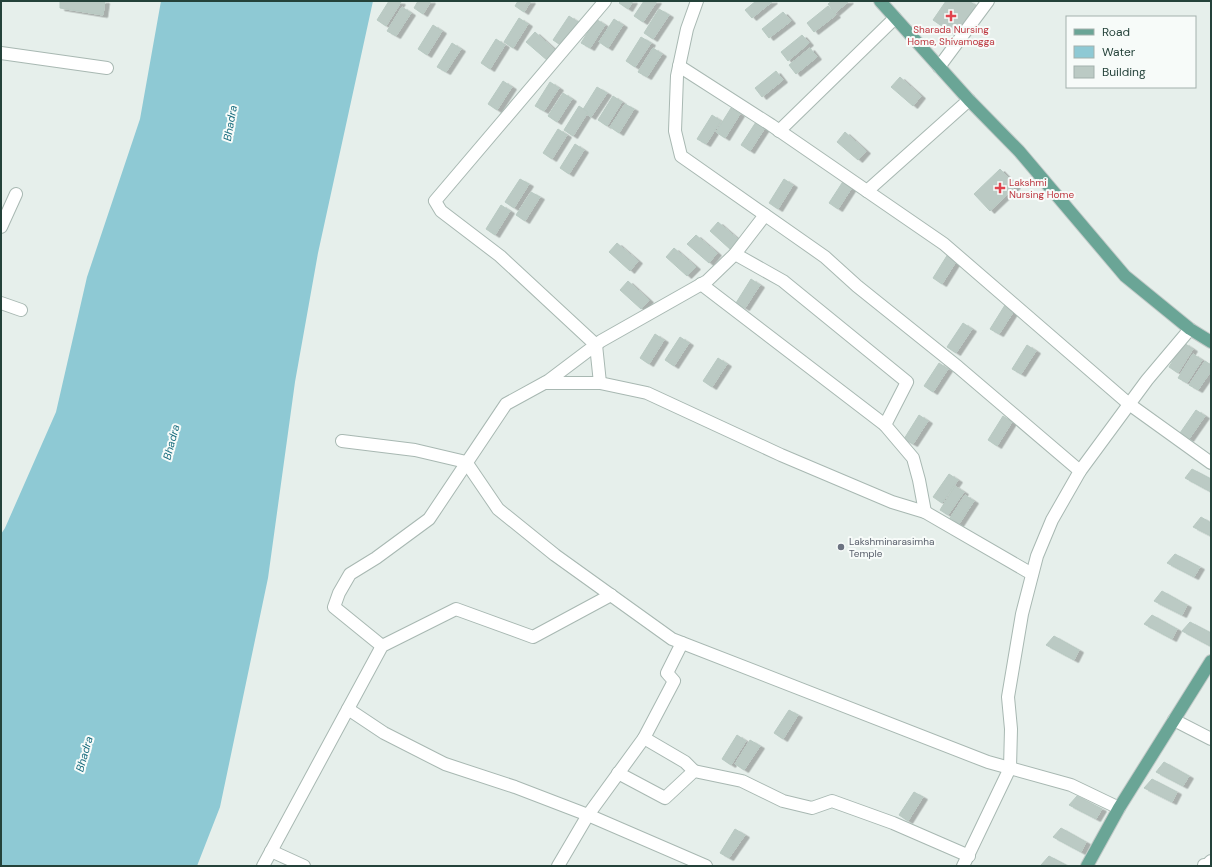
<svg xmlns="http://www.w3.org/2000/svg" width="1212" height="867" font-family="'DM Sans',sans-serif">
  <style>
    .water { fill: #8ec9d4 }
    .building { fill: #bbcac4; stroke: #b8c9c2; filter: url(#shadow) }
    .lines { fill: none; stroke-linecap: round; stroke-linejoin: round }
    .minor-casing { stroke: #a8b8b2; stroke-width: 14 }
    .major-casing { stroke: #c2cac8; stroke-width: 14 }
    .minor { stroke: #fff; stroke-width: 12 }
    .major { stroke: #6aa596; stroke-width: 12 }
    .health-dot { fill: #e0444e; stroke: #f7fbf9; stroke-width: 1.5 }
    .worship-dot { fill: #6b7280; stroke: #f7fbf9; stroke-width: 1.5 }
    .labels { text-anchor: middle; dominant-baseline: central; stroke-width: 4; stroke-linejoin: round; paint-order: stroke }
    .health-label { font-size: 10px; fill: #be3a42; stroke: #f7fbf9 }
    .worship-label { font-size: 10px; fill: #5b616d; stroke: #f7fbf9; text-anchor: start }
    .water-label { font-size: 11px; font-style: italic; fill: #1c6f80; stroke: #f7fbf9 }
  </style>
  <defs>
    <filter id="shadow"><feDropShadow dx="4.5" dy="2.5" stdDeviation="0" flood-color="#0004"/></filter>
  </defs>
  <rect width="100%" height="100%" fill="#e6efeb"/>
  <polygon class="water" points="161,1 373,1 318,253 295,382 268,578 220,807 197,866 1,866 1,534 5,528 56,412 87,277 140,119"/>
  <g class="building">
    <polygon points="60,1 105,1 103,15 60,8"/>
    <polygon points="389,1 401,2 386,26 377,20"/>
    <polygon points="418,1 431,1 423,14 414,8"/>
    <polygon points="518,1 531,1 524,12 515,6"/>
    <polygon points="621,1 633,1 628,9 619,3"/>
    <polygon points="644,1 657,1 643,22 634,16"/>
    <polygon points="756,1 773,1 752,18 745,10"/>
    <polygon points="832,1 849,1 835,13 828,4"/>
    <polygon points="946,1 969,1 976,6 955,35 933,20"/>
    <polygon points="828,6 836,15 814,32 807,23"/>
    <polygon points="402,7 411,13 396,36 387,31"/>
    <polygon points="659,9 669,15 653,39 644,33"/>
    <polygon points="783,12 791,21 769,38 762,29"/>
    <polygon points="569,16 578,22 562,46 553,40"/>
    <polygon points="519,18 528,24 513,48 504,42"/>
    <polygon points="596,19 605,25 590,48 581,43"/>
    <polygon points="614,19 623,25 608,48 599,42"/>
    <polygon points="433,25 442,31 427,55 418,49"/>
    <polygon points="535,32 556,51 548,61 526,42"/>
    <polygon points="802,35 809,43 788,61 781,52"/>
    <polygon points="641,37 651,43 635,67 626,61"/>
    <polygon points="496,39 505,45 490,69 481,63"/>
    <polygon points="452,43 461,49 446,72 437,67"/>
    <polygon points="653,48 662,54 647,77 638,72"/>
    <polygon points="810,48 817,57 796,74 789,65"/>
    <polygon points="776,71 783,80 762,97 755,88"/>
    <polygon points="900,77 921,96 913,106 891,87"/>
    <polygon points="503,81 512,87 497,110 488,104"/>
    <polygon points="550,82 559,88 544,111 535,106"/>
    <polygon points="597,87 607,93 591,117 582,111"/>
    <polygon points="563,93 572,99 557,122 548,116"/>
    <polygon points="613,96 622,102 607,126 598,120"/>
    <polygon points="625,104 634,109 619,133 610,127"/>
    <polygon points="579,106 588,112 573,136 564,130"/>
    <polygon points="731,108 740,114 725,138 716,132"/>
    <polygon points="712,115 721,121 706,144 697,139"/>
    <polygon points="756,122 765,128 750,151 741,145"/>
    <polygon points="558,129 567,135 552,159 543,153"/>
    <polygon points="845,132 866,151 858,160 837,142"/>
    <polygon points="575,144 584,150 569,174 560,168"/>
    <polygon points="1000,169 1016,186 990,211 974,194"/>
    <polygon points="520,179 529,184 514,208 505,202"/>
    <polygon points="784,179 793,185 778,209 769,203"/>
    <polygon points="844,180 853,186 838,209 829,203"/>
    <polygon points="531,192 540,197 525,221 516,215"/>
    <polygon points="501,205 510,211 495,235 486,229"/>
    <polygon points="718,222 740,241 731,250 710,231"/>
    <polygon points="696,235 717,253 709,263 687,244"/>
    <polygon points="617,243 638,261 630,271 609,252"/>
    <polygon points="674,248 696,267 687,276 666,257"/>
    <polygon points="948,254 957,260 942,284 933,278"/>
    <polygon points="751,279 760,285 745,308 736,303"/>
    <polygon points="628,281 649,300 641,309 620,290"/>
    <polygon points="1005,305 1014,311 999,334 990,329"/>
    <polygon points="963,323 972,329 956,353 947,347"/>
    <polygon points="655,334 664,340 649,364 640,358"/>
    <polygon points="680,337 689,343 674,366 665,360"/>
    <polygon points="1184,343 1193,349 1178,373 1169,367"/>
    <polygon points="1027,345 1036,351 1021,374 1012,369"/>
    <polygon points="1193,354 1202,360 1187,383 1178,378"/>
    <polygon points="718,358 727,364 712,387 703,381"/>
    <polygon points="1205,361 1211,365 1211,371 1198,390 1189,385"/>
    <polygon points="939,363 948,369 933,392 924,386"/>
    <polygon points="1196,410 1205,416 1189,439 1180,433"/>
    <polygon points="919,415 928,421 913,444 904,439"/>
    <polygon points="1003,416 1012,422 997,446 988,440"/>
    <polygon points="1192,469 1211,479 1211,492 1185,478"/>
    <polygon points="949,474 958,480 942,503 933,497"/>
    <polygon points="955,486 964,492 948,515 940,510"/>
    <polygon points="965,495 974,501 959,524 950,518"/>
    <polygon points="1201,517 1211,523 1211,536 1193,527"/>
    <polygon points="1175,554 1200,567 1194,577 1167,563"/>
    <polygon points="1162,591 1187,605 1182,615 1154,601"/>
    <polygon points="1152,615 1177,629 1172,639 1144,624"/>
    <polygon points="1190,622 1211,633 1210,646 1182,631"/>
    <polygon points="1054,636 1079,650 1074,660 1046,645"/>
    <polygon points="789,710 798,715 783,739 774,733"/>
    <polygon points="737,735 746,741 731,765 722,759"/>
    <polygon points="750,740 760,746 744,770 735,764"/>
    <polygon points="1164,762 1189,776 1183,786 1156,772"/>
    <polygon points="1152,779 1177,792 1172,802 1144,788"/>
    <polygon points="914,792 923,797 908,821 899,815"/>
    <polygon points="1077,796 1102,809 1096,819 1069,805"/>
    <polygon points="1061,828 1086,842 1081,852 1053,837"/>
    <polygon points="735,829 745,835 729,858 720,853"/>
    <polygon points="1049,856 1068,866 1041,865"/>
  </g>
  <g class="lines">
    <defs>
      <g id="minor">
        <polyline points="697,1 687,29 677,76 675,131 681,156 825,257 857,286 958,367 1080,471"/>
        <polyline points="1,53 107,68"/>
        <polyline points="679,66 771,125 944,244 1129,404 1211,463"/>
        <polyline points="939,67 988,1"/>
        <polyline points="779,131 895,18"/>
        <polyline points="867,191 969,100"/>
        <polyline points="1,227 16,194"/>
        <polyline points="735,254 783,281 907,382 885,425 913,458 919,480 925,512"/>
        <polyline points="701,284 885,425"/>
        <polyline points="1,303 21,310"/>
        <polyline points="545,383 600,383 647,393 781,455 892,502 925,512 1032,574"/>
        <polyline points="600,383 596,345 500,256 441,211 435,201 605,1"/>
        <polyline points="342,441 415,450 466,462 498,509 555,555 672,639 988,762 1071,785 1119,808"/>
        <polyline points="382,646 334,607 339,593 350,574 376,558 429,519 506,404 548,381 601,341 707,281 735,254 765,215"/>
        <polyline points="348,709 384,733 445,764 515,787 588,815 706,866"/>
        <polyline points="1174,720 1211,739"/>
        <polyline points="644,738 685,762 694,771"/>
        <polyline points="618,773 665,798 694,771 742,781 783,801 812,808 832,801 893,823 969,856"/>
        <polyline points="271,851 304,866"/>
        <polyline points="1204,865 1207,865 1211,861"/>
        <polyline points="263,866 382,646 456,609 533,637 611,595"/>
        <polyline points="558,866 588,815 644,738 674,681 667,673 682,643"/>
        <polyline points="963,866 1010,768 1011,729 1008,697 1022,614 1037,556 1052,520 1080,471 1147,380 1190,329"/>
      </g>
      <g id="major">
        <polyline points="880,1 969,100 1019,151 1125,276 1190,329 1211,342"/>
        <polyline points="1087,866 1119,808 1211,661"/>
      </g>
    </defs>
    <use href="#minor" class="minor-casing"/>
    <use href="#major" class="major-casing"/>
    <use href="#minor" class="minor"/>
    <use href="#major" class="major"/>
  </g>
  <g class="health-dot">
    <path d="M949 10h4v4h4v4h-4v4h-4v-4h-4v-4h4z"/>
    <path d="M998 182h4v4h4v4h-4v4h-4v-4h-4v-4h4z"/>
  </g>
  <circle class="worship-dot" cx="841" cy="547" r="4"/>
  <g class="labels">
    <g class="health-label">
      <text x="951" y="29">Sharada Nursing<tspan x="951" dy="12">Home, Shivamogga</tspan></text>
      <text x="1009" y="182" text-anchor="start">Lakshmi<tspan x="1009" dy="12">Nursing Home</tspan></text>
    </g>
    <g class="worship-label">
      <text x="849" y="541">Lakshminarasimha<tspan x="849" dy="12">Temple</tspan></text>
    </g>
    <g class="water-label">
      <text transform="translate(230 123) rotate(-80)">Bhadra</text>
      <text transform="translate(171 442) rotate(-75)">Bhadra</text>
      <text transform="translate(84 754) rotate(-74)">Bhadra</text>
    </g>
  </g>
  <rect width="1212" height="867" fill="none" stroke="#24423a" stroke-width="4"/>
  <rect x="1066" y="16" width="130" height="72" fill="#f7fbf9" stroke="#a3b1ad"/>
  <rect x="1074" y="29" width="20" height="6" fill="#6aa596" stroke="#a3b1ad"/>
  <text x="1102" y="36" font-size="12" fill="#24423a">Road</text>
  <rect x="1074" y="46" width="20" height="12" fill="#8ec9d4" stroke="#a3b1ad"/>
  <text x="1102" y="56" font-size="12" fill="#24423a">Water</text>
  <rect x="1074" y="66" width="20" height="12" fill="#bbcac4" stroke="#a3b1ad"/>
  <text x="1102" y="76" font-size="12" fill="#24423a">Building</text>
</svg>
